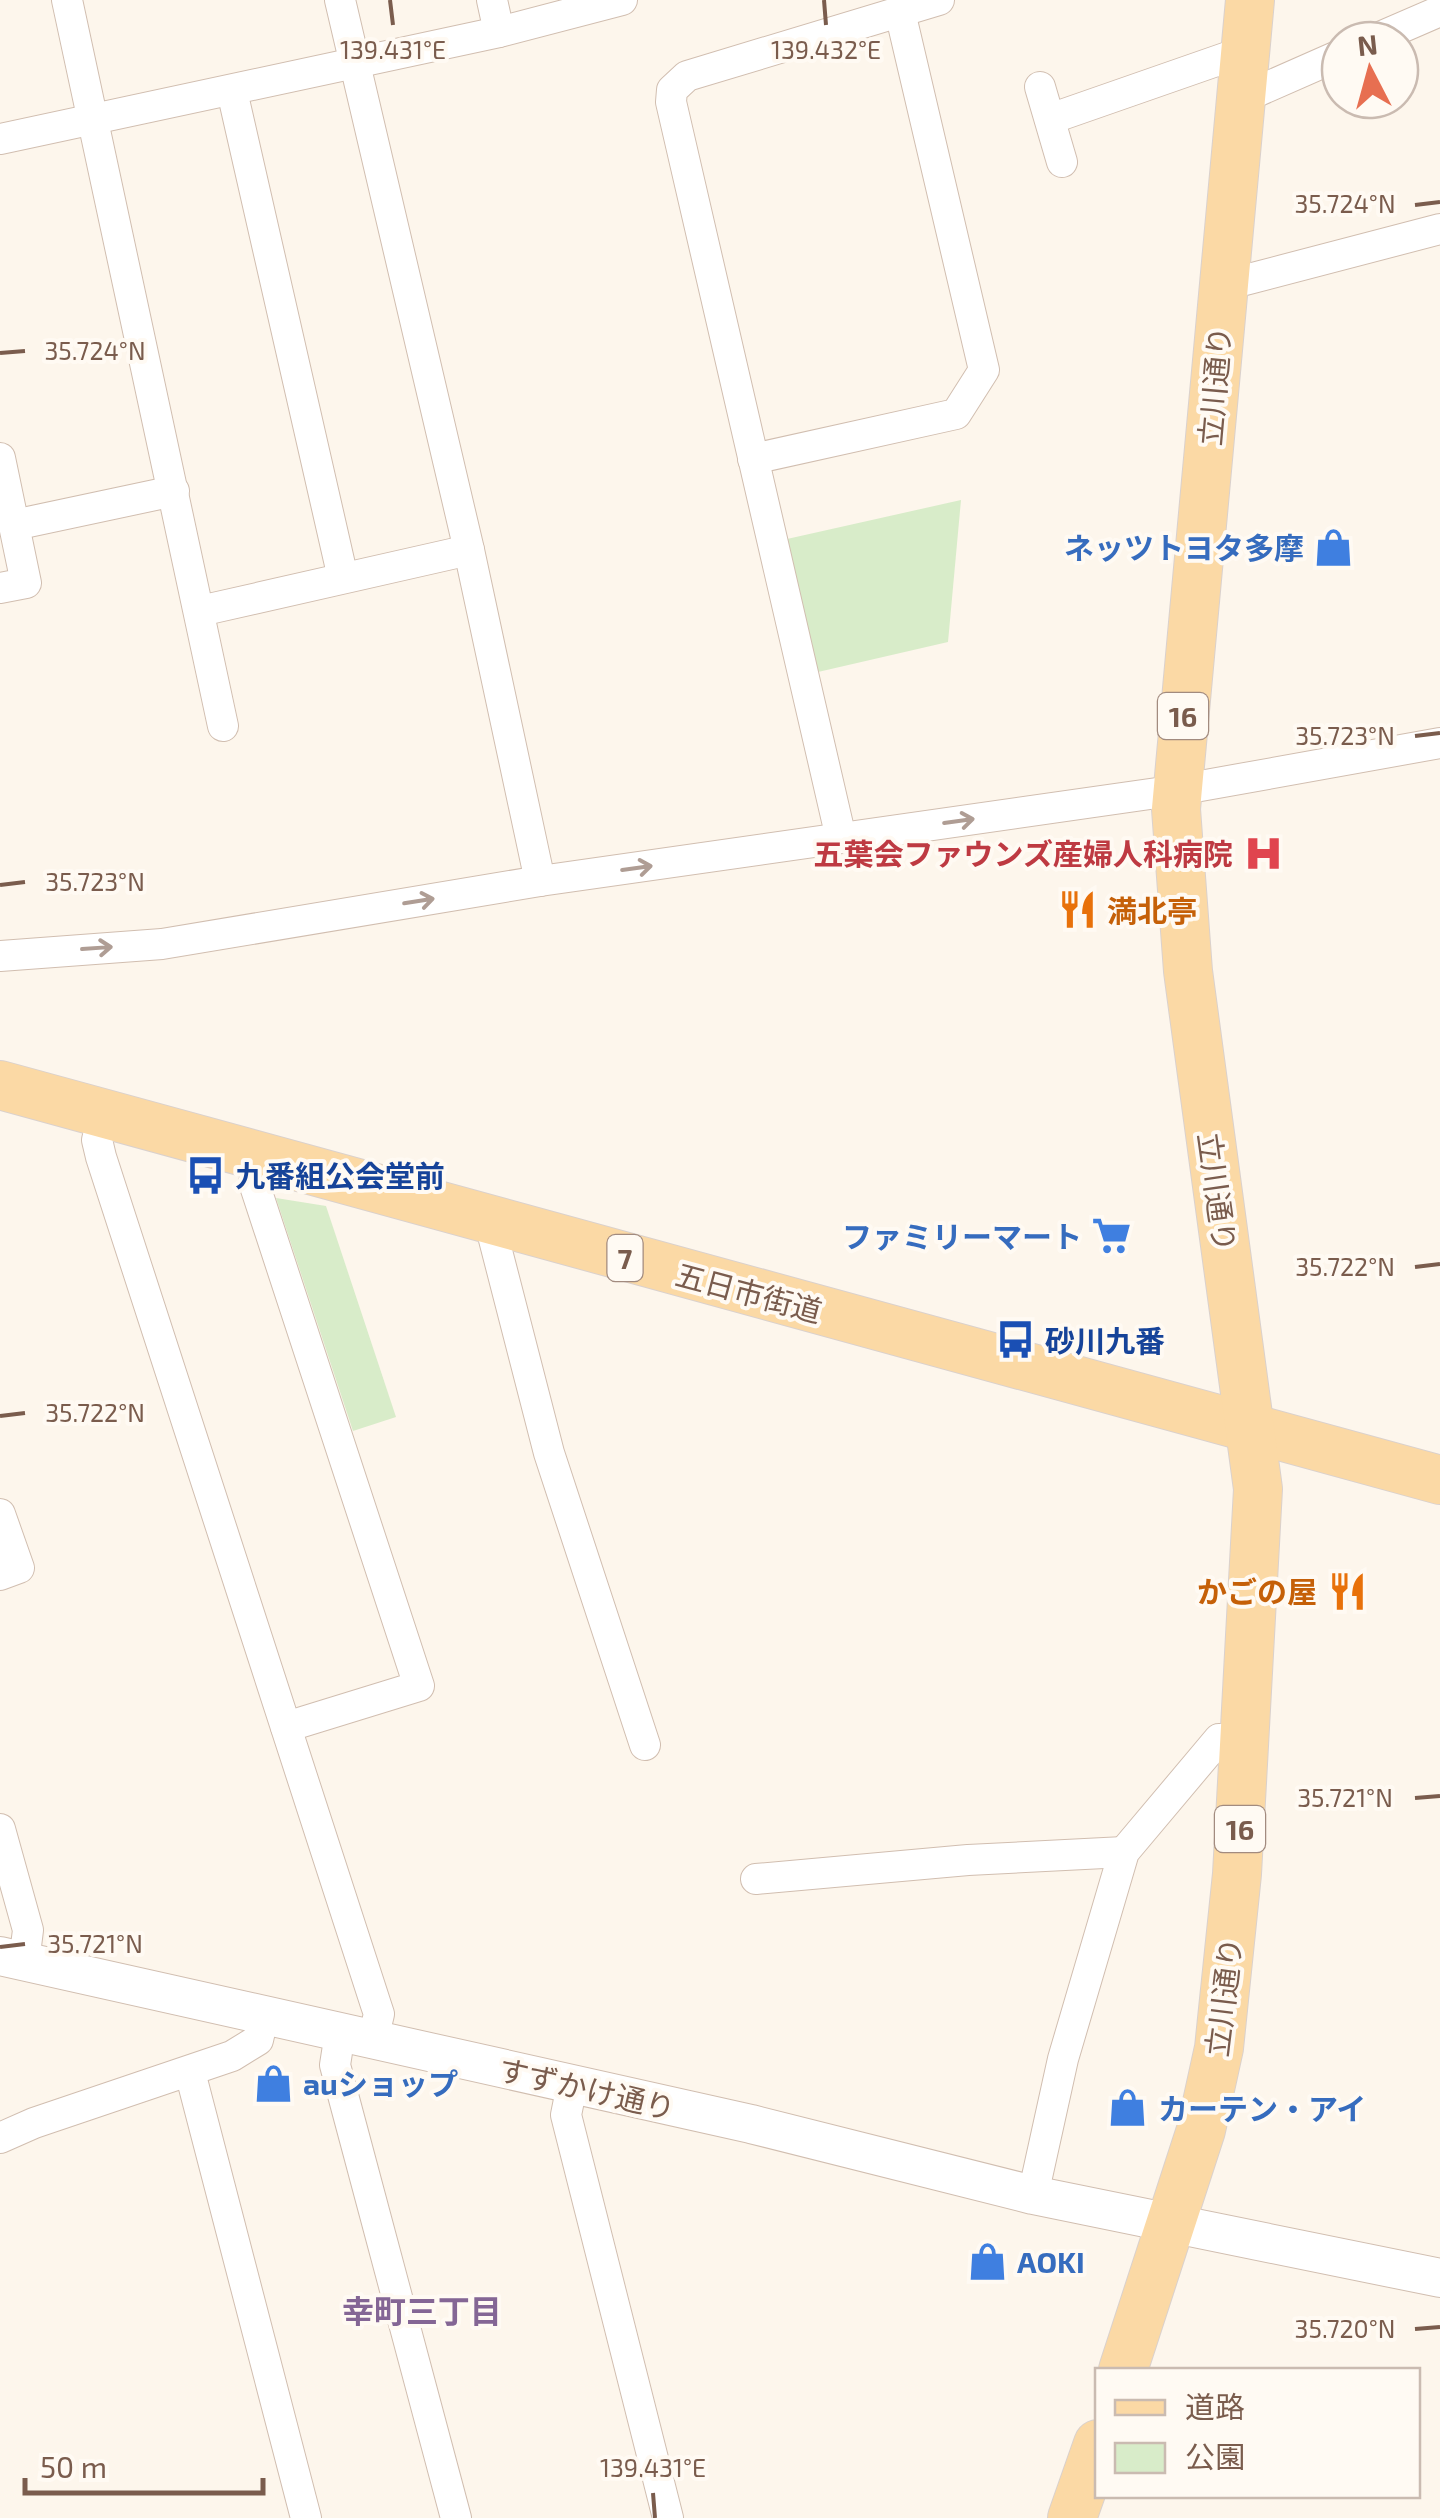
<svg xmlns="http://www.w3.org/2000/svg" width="1440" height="2518" font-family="'Exo 2','Noto Sans JP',sans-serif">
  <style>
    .green { fill: #d8ecc9 }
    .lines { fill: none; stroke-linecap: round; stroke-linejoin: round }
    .minor-casing { stroke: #d1beb0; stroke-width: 32 }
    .tertiary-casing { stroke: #d1beb0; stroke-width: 40 }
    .primary-casing { stroke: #dad1cd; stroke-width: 50 }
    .minor { stroke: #fff; stroke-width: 30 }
    .tertiary { stroke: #fff; stroke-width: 38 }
    .primary { stroke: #fbd9a5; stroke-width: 48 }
    .oneway { stroke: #af9d94 }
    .ticks { fill: none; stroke: #7a5c4d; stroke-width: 4 }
    .labels { text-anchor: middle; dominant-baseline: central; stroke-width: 8; stroke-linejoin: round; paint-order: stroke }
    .shield { fill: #fffaf3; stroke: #a28b7f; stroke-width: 2.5 }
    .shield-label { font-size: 28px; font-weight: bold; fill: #7a5c4d }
    .street-label { font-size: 30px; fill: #7a5c4d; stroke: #fffaf3 }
    .shop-label { font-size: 30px; font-weight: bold; fill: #366cbe; stroke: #fffaf3; text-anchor: start }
    .health-label { font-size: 30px; font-weight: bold; fill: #be3a42; stroke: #fffaf3; text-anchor: end }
    .food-label { font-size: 30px; font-weight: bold; fill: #c56008; stroke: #fffaf3; text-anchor: start }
    .transit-label { font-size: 30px; font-weight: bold; fill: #164399; stroke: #fffaf3; text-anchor: start }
    .neighbourhood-label { font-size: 32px; font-weight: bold; fill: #846695; stroke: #fffaf3 }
    .ticks-label { font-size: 25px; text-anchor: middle; fill: #7a5c4d; stroke: #fffaf3; stroke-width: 8; stroke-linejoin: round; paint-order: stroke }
  </style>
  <rect width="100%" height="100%" fill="#fdf6ec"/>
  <g class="green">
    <polygon points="961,500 948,642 818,672 787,539"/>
    <polygon points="276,1198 326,1206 396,1417 353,1431"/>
  </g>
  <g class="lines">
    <defs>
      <g id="minor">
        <polyline points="67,0 223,726"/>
        <polyline points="340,0 469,550 540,881"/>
        <polyline points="492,0 499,32"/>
        <polyline points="1373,40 1440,11"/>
        <polyline points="1040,87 1062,162"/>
        <polyline points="232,91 343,578"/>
        <polyline points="1240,99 1340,55"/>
        <polyline points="1050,119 1245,51"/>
        <polyline points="0,139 499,32 622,0"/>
        <polyline points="1225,279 1245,280 1440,229"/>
        <polyline points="0,458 26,583 0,588"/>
        <polyline points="753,459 956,414 984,370 900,12"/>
        <polyline points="14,525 174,491"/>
        <polyline points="200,611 469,550"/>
        <polyline points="841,838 671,102 672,90 687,76 939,0"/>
        <polyline points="0,956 162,944 540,881 1178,790 1440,743"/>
        <polyline points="103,1114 97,1140 101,1157 376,2005 379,2014 373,2039"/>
        <polyline points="260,1155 254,1183 419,1686 286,1727"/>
        <polyline points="489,1220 549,1453 645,1745"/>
        <polyline points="0,1514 19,1568 0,1575"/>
        <polyline points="0,1829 28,1930 24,1962"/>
        <polyline points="756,1879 968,1860 1124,1852"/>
        <polyline points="340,2033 335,2065 456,2518"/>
        <polyline points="190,2072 306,2518"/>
        <polyline points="572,2085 566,2115 668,2518"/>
        <polyline points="0,2138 34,2123 232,2056 258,2040 263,2018"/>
        <polyline points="1033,2195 1063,2059 1124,1852 1219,1739 1246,1740"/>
      </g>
      <polyline id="tertiary" points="0,1956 751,2124 1033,2195 1440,2278"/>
      <g id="primary">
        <polyline points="0,1085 1440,1480"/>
        <polyline points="1123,2370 1201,2130 1219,2048 1237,1874 1258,1489 1188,971 1176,809 1250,0"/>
        <polyline points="1072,2518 1098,2444"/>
      </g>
    </defs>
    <use href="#minor" class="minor-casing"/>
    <use href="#tertiary" class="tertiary-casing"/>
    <use href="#primary" class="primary-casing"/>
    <use href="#minor" class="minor"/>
    <use href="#tertiary" class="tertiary"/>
    <use href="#primary" class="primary"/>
  </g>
  <defs><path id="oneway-shaft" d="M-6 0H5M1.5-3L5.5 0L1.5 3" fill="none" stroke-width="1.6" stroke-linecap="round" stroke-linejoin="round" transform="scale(2.5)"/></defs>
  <g class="oneway">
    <use href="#oneway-shaft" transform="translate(959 821) rotate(-8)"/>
    <use href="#oneway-shaft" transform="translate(637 868) rotate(-8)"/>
    <use href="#oneway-shaft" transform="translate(419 901) rotate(-9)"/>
    <use href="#oneway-shaft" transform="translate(97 948) rotate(-4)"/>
  </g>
  <path class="ticks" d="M390 0 393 25M824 0 826 25M1415 205 1440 202M0 353 25 351M1415 736 1440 733M0 885 25 882M1415 1267 1440 1264M0 1416 25 1413M1415 1798 1440 1796M0 1947 25 1944M1415 2329 1440 2327M653 2493 655 2518"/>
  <defs>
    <symbol id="shop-bare" viewBox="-9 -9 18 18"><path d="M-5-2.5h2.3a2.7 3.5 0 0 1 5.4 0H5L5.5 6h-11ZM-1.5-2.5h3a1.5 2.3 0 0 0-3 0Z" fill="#3f7fe0" stroke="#fffaf3" stroke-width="2.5" paint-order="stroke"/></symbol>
    <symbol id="hospital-bare" viewBox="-9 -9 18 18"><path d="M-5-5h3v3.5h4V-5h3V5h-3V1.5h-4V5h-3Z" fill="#e0444e" stroke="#fffaf3" stroke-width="2.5" paint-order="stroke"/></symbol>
    <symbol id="restaurant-bare" viewBox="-9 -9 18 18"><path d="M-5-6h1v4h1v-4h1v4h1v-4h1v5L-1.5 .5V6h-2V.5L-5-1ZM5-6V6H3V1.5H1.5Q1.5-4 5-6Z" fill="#e8710a" stroke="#fffaf3" stroke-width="2.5" paint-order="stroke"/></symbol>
    <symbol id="bus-bare" viewBox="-9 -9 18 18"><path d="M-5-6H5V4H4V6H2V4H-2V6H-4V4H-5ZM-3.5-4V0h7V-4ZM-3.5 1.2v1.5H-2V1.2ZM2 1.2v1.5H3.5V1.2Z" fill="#1a4fb4" stroke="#fffaf3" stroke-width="2.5" paint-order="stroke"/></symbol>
    <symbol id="supermarket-bare" viewBox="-9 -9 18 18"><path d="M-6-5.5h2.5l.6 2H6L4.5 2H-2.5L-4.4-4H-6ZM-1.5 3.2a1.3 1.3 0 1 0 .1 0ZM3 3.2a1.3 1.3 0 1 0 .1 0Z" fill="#3f7fe0" stroke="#fffaf3" stroke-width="2.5" paint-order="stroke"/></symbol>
  </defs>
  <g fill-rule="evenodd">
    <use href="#shop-bare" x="1306" y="520" width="55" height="55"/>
    <use href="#hospital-bare" x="1236" y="826" width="55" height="55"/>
    <use href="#restaurant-bare" x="1050" y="882" width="55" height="55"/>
    <use href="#bus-bare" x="178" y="1148" width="55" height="55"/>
    <use href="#supermarket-bare" x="1084" y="1208" width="55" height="55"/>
    <use href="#bus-bare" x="988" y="1312" width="55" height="55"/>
    <use href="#restaurant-bare" x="1320" y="1564" width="55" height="55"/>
    <use href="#shop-bare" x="246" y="2056" width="55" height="55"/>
    <use href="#shop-bare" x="1100" y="2080" width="55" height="55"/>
    <use href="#shop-bare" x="960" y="2234" width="55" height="55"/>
  </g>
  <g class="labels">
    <g class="shield">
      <rect x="1158" y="693" width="50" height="46" rx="8"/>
      <rect x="607.5" y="1235" width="35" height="46" rx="8"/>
      <rect x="1215" y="1806" width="50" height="46" rx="8"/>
    </g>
    <g class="shield-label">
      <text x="1183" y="716">16</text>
      <text x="625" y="1258">7</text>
      <text x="1240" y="1829">16</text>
    </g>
    <g class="street-label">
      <text transform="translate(1214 386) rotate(-85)">立川通り</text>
      <text transform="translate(1218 1192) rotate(82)">立川通り</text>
      <text transform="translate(749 1292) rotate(15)">五日市街道</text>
      <text transform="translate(1223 1997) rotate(-83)">立川通り</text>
      <text transform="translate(587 2088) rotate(13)">すずかけ通り</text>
    </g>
    <g class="shop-label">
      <text x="1304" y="547" text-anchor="end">ネッツトヨタ多摩</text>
      <text x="1082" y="1236" text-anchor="end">ファミリーマート</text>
      <text x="303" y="2083">auショップ</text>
      <text x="1158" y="2108">カーテン・アイ</text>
      <text x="1017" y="2261">AOKI</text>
    </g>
    <g class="health-label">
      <text x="1233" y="853">五葉会ファウンズ産婦人科病院</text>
    </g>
    <g class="food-label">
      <text x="1107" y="910">満北亭</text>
      <text x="1317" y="1591" text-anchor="end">かごの屋</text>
    </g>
    <g class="transit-label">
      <text x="235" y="1175">九番組公会堂前</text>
      <text x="1045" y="1340">砂川九番</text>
    </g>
    <g class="neighbourhood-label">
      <text x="422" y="2310">幸町三丁目</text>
    </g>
  </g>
  <g class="ticks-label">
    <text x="393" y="59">139.431°E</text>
    <text x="826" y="59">139.432°E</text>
    <text x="1345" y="213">35.724°N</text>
    <text x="95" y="360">35.724°N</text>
    <text x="1345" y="745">35.723°N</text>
    <text x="95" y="891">35.723°N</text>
    <text x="1345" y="1276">35.722°N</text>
    <text x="95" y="1422">35.722°N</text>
    <text x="1345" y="1807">35.721°N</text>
    <text x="95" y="1953">35.721°N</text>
    <text x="1345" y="2338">35.720°N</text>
    <text x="653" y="2477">139.431°E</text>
  </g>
  <rect x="1095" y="2368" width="325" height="130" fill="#fffaf3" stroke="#cabbb1" stroke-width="2.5"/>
  <rect x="1115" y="2400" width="50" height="15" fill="#fbd9a5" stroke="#cabbb1" stroke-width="2.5"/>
  <text x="1185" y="2418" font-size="30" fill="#7a5c4d">道路</text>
  <rect x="1115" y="2443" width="50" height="30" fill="#d8ecc9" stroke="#cabbb1" stroke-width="2.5"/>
  <text x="1185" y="2468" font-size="30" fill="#7a5c4d">公園</text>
  <g transform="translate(1370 70) rotate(354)"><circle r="48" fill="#fffaf3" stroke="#cabbb1" stroke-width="2.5"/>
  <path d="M0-8L18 38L0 25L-18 38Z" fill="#e76f51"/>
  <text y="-15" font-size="28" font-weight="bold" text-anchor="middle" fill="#7a5c4d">N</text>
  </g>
  <path d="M25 2478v15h238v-15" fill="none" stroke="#7a5c4d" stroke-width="5"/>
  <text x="40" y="2478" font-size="30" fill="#7a5c4d" stroke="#fffaf3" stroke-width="8" paint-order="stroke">50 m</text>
</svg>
